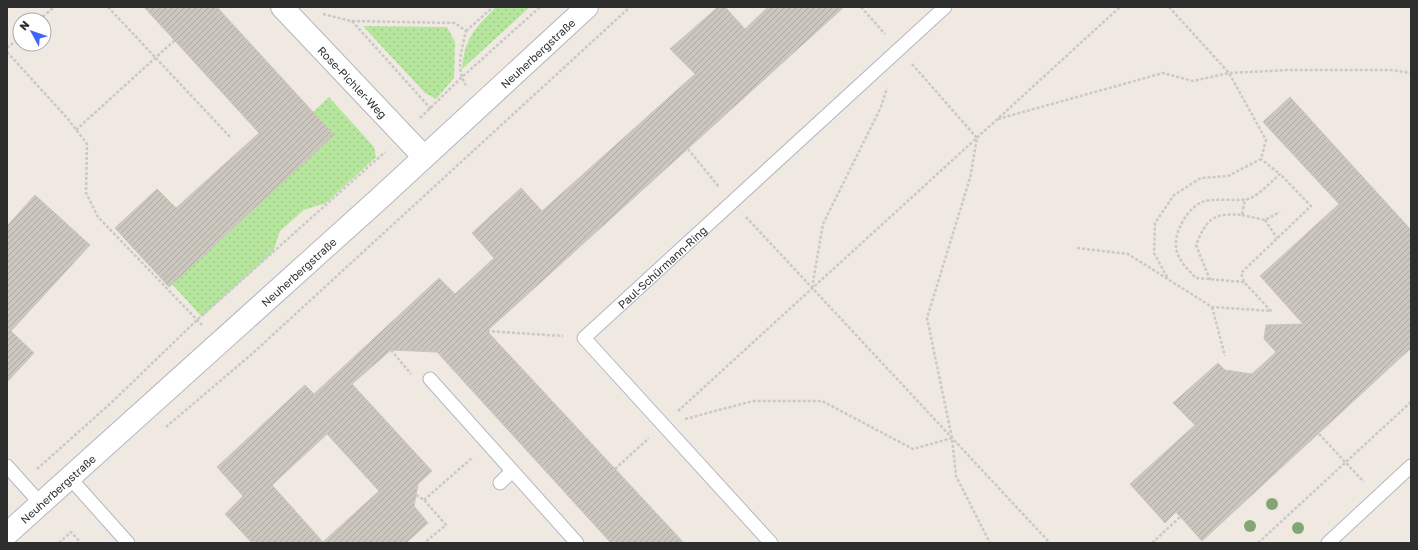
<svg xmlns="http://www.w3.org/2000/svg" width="1418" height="550" font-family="'Golos Text',sans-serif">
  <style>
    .grass { fill: url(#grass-dots) }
    .building { fill: url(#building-hatch); stroke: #cbc5ba; fill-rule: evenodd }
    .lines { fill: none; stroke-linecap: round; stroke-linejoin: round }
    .lane-casing { stroke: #b4b7c1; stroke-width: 15 }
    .street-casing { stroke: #b4b7c1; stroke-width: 24 }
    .secondary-casing { stroke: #b4b7c1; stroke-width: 24 }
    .path { stroke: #c9c9c9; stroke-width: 2.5; stroke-dasharray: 3 2; stroke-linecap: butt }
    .lane { stroke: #fff; stroke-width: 13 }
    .street { stroke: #fff; stroke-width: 22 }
    .secondary { stroke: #fff; stroke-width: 22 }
    .tree { fill: #84a574 }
    .labels { text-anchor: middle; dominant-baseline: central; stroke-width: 4; stroke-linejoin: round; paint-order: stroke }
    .street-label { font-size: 11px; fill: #2e2e2e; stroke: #fff }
  </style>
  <defs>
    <pattern id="grass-dots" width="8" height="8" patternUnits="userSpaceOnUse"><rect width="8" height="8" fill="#b6e59e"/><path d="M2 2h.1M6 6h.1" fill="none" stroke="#9dc588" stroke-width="1.8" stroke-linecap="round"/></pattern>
    <pattern id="building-hatch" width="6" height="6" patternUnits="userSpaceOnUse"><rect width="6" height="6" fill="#cbc7bf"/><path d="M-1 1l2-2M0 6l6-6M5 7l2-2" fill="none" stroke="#afaba4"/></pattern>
  </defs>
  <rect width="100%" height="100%" fill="#efe9e1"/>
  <g class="grass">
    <path d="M496 7H530L462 69C464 39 475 28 496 7Z"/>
    <polygon points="363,26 447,27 455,42 454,78 436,99 425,93"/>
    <polygon points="329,97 374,147 376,157 326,203 304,210 280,231 273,252 202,317 172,284 334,135 313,112"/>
  </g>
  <g class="building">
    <polygon points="144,7 217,7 334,135 169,287 115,228 157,189 176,208 259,133"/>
    <path d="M718 7H725L745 29 768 7H844L487 331 684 543H611L437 352 391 350 352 384 432 471 418 484 414 506 428 523 406 543H252L225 514 243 496 217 467 305 385 314 394 439 278 455 294 494 258 472 233 521 188 542 211 695 74 670 49ZM327 434 379 491 323 542 272 485Z"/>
    <polygon points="1290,97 1411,230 1411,348 1202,541 1176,512 1165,523 1130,484 1195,425 1173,403 1218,363 1225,370 1252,374 1276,352 1264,339 1266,325 1303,324 1260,276 1339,204 1263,122"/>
    <polygon points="35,195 90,245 11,331 34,353 7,382 7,226"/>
  </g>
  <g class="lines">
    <defs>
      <g id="lane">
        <polyline points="430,379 577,543"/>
        <polyline points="7,466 41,504"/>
        <polyline points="70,478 128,543"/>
        <polyline points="500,483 512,471"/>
        <path id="s1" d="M771 543 584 338 945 7"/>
        <polyline points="1328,543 1411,466"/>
      </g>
      <g id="street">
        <path id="s2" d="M282 7 424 157"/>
      </g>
      <g id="secondary">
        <path id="s3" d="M7 534 380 198 587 7"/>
      </g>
    </defs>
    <use href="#lane" class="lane-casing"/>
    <use href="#street" class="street-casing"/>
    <use href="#secondary" class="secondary-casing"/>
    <g class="path">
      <polyline points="108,7 231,138"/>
      <polyline points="861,7 885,34"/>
      <polyline points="1169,7 1229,73 1288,70 1390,70 1411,73"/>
      <path d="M323 14 351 21 455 23 466 31C462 49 455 69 466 85"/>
      <polyline points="39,20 54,7"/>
      <polyline points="352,21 431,109"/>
      <polyline points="466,31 493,7"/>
      <polyline points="7,48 20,37"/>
      <polyline points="7,52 68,119 87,144 86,193 98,217 202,325"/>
      <polyline points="912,64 977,138 970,178 927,318 952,438 956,476 990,543"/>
      <polyline points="420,118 461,78 540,7"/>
      <polyline points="998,119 1163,73 1193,81 1229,73 1266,140 1261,159 1228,176 1201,178 1174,195 1155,223 1154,253 1168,279"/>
      <polyline points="76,130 175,40"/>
      <polyline points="688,149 719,187"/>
      <polyline points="1242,215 1265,220 1280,212"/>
      <polyline points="746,217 1050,543"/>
      <polyline points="1265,220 1277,238"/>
      <polyline points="1077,248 1128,254 1212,307 1272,311"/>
      <path d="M1210 280 1196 245C1206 220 1213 212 1242 215L1245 199"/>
      <path d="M1244 282 1196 278C1188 270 1177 259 1176 247 1174 231 1189 205 1205 201 1218 198 1243 202 1251 198 1262 192 1271 182 1280 174L1261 159"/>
      <polyline points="812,288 823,224 881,107 887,88"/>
      <polyline points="1212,307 1225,356"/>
      <polyline points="1271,311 1244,282 1241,273 1311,206 1280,174"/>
      <polyline points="487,331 563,336"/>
      <polyline points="391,350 411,374"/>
      <polyline points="678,411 1120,7"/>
      <polyline points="685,419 753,401 822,401 913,449 952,438"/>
      <polyline points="166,427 253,353 630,7"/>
      <polyline points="1319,434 1364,482"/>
      <polyline points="37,469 111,403 197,320 385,152"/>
      <polyline points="615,469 649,438"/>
      <polyline points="416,495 424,500 446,525 424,543"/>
      <polyline points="424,500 473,457"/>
      <polyline points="59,543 71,532 81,543"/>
      <polyline points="1152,543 1180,517"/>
      <polyline points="1258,543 1411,402"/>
    </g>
    <use href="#lane" class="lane"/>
    <use href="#street" class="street"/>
    <use href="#secondary" class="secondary"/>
  </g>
  <g class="tree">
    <circle cx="1272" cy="504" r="6"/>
    <circle cx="1250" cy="526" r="6"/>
    <circle cx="1298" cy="528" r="6"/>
  </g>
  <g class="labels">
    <g class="street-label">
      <text stroke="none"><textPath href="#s3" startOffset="716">Neuherbergstraße</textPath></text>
      <text stroke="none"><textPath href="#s2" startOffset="103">Rose-Pichler-Weg</textPath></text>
      <text stroke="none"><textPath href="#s1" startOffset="383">Paul-Schürmann-Ring</textPath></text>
      <text stroke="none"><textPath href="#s3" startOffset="392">Neuherbergstraße</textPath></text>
      <text stroke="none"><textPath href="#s3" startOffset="68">Neuherbergstraße</textPath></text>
    </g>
  </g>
  <rect width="1418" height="550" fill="none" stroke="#2e2e2e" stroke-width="16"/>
  <g transform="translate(32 32) rotate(310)"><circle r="19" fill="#ffffff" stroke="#ababab"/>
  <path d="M0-3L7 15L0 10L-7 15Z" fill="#4264fb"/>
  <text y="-6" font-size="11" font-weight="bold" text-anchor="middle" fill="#2e2e2e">N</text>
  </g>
</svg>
